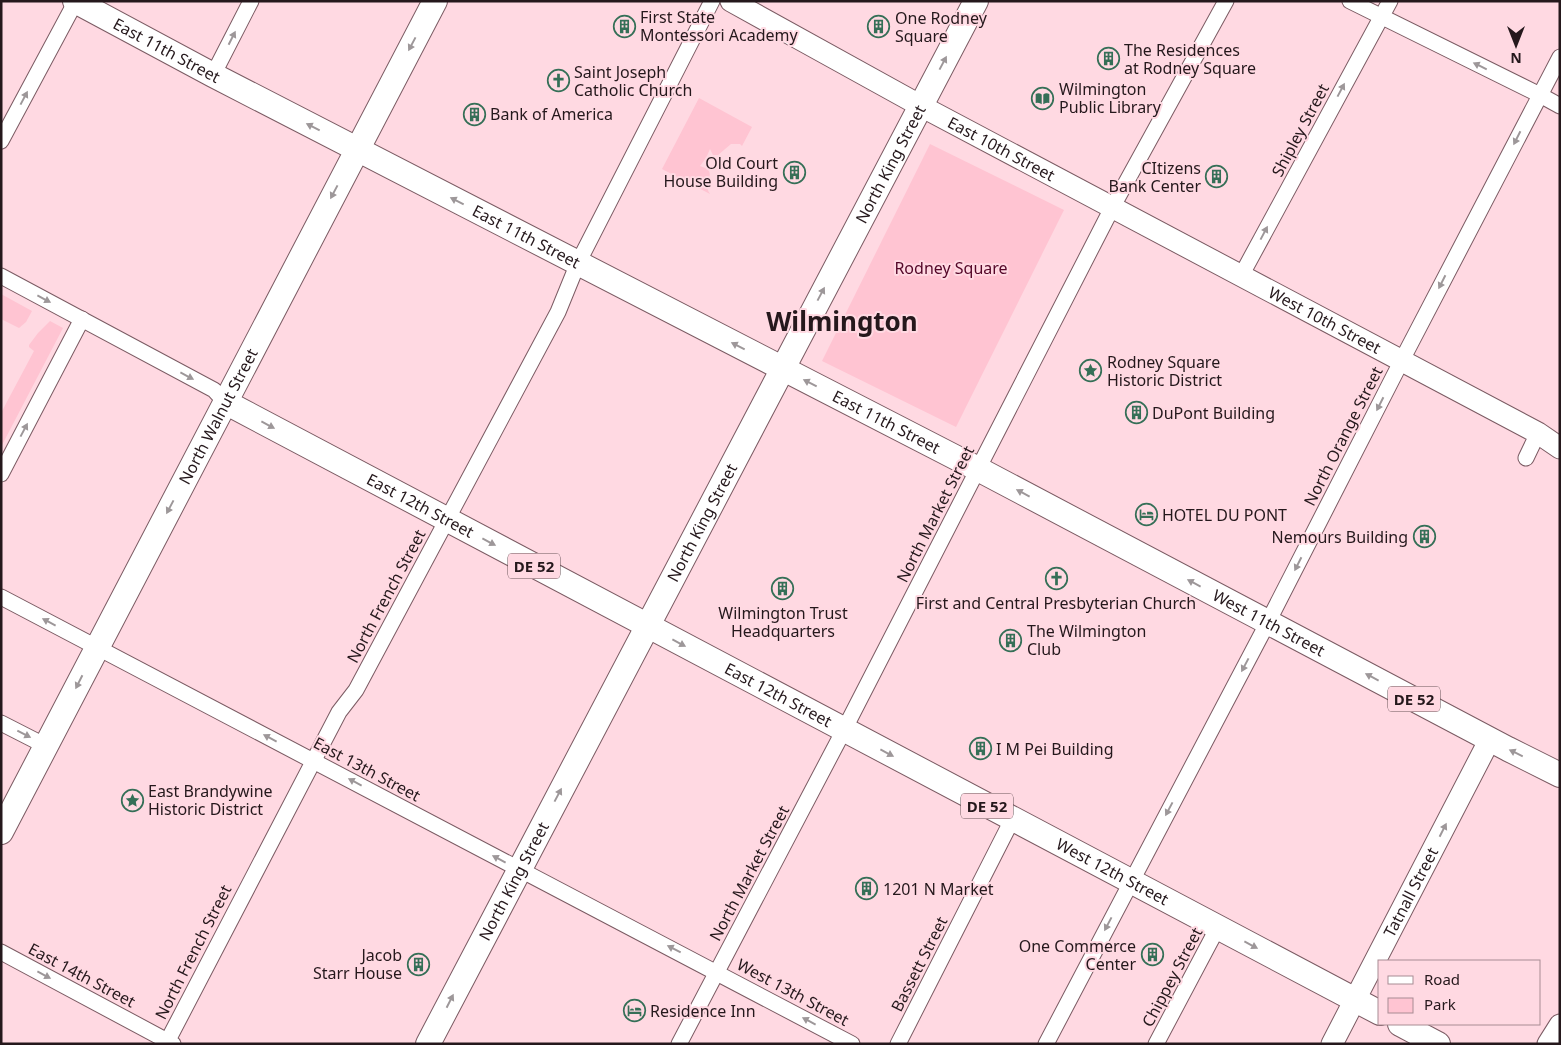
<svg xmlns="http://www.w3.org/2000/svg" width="1561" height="1045" font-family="'Noto Sans',sans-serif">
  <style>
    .green { fill: #ffc4d2 }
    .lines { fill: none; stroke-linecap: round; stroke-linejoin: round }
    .street-casing { stroke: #7b5b63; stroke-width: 17 }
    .secondary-casing { stroke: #7b5b63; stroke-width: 23 }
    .primary-casing { stroke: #7b5b63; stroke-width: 26 }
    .street { stroke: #fff; stroke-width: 15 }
    .secondary { stroke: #fff; stroke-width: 21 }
    .primary { stroke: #fff; stroke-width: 24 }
    .oneway { fill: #9d9799 }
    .labels { text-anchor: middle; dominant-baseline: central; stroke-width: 4; stroke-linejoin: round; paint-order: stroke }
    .shield { fill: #ffd9e2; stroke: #665257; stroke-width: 1 }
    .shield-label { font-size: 15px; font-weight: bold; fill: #25181c }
    .poi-label { font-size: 16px; fill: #25181c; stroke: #ffd9e2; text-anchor: start }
    .street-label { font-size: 16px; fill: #25181c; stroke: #ffd9e2 }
    .park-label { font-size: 16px; fill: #540628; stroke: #ffd9e2 }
    .town-label { font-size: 26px; font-weight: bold; fill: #25181c; stroke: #ffd9e2 }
  </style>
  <rect width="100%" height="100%" fill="#ffd9e2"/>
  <g class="green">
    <path d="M699 98 752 127 742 146 740 144H731L718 155H713L710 149 706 158 700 166 708 169C714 179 702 181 710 194L662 169Z"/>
    <polygon points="930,144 1064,210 956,427 822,361"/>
    <polygon points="1,294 32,311 26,322 19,328 1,319"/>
    <polygon points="50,321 63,328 1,447 1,413 34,351 29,347 29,345 38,333"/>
  </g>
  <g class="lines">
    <defs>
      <g id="street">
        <polyline points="1350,1 1540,95 1560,106"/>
        <polyline points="213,75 251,1"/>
        <polyline points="1,141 76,1"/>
        <polyline points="1,276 214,390 225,402"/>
        <polyline points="1241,276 1390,1"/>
        <polyline points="1526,458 1538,433"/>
        <polyline points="1,474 82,319"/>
        <polyline points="1,597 852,1044"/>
        <polyline points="1,723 46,746"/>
        <polyline points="1,952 173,1044"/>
        <polyline points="166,1044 339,712 356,690 558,312 578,263 712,1"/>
        <polyline points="679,1044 844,730 1112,208 1226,1"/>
        <polyline points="898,1044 1012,820"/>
        <polyline points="1046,1044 1268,622 1402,360 1560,57"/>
        <polyline points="1156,1044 1218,927"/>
      </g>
      <g id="secondary">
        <path id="s1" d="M731 1 921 106 1538 433 1560 448"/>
        <path id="s2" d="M1332 1044 1490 739"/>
        <polyline points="1548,1044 1560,1025"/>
      </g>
      <g id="primary">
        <path id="s3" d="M75 1 213 75 978 469 1508 749 1560 775"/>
        <path id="s4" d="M225 402 1380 1013"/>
        <path id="s5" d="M1 832 435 1"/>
        <polyline points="1400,1024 1438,1044"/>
        <path id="s6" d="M428 1044 976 1"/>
      </g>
    </defs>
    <use href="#street" class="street-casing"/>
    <use href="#secondary" class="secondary-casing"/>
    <use href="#primary" class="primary-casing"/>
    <use href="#street" class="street"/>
    <use href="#secondary" class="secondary"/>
    <use href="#primary" class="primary"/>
  </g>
  <defs><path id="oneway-solid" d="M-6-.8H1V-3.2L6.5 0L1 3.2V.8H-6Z" transform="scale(1.25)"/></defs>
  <g class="oneway">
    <use href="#oneway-solid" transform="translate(232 38) rotate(-63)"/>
    <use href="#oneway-solid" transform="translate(412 44) rotate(118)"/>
    <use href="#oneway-solid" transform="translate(943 63) rotate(-62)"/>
    <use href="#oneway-solid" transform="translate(1480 66) rotate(-154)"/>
    <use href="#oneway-solid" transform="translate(1341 90) rotate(-62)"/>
    <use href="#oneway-solid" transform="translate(24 98) rotate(-62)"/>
    <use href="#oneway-solid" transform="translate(313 127) rotate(-153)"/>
    <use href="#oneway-solid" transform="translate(1517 138) rotate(117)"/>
    <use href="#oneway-solid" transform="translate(334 192) rotate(118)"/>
    <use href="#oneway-solid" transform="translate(457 201) rotate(-153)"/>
    <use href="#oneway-solid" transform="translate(1264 233) rotate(-62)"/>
    <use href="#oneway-solid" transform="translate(1442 282) rotate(117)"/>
    <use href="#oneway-solid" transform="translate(821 294) rotate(-62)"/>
    <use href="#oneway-solid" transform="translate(44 299) rotate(28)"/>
    <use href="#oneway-solid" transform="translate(738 346) rotate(-153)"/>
    <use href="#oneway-solid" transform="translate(187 376) rotate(28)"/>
    <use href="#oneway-solid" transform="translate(810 383) rotate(-153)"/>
    <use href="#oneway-solid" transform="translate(1380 404) rotate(117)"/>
    <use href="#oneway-solid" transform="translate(268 425) rotate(28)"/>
    <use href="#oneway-solid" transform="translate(24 430) rotate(-62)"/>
    <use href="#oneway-solid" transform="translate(1023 493) rotate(-152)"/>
    <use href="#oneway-solid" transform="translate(170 507) rotate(118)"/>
    <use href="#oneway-solid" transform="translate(489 542) rotate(28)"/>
    <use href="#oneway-solid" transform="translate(1298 564) rotate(117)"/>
    <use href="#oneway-solid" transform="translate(1194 583) rotate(-152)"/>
    <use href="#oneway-solid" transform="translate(49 622) rotate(-152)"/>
    <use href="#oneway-solid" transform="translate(679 643) rotate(28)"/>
    <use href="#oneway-solid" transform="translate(1245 665) rotate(118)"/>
    <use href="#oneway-solid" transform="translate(1372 677) rotate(-152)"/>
    <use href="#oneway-solid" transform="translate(79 682) rotate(117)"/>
    <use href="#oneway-solid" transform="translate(24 734) rotate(27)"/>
    <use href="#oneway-solid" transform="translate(270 738) rotate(-152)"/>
    <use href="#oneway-solid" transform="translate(887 753) rotate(28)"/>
    <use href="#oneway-solid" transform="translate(1516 753) rotate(-154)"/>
    <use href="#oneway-solid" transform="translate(355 782) rotate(-152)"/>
    <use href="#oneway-solid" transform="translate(558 795) rotate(-62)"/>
    <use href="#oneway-solid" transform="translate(1169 809) rotate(118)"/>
    <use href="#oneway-solid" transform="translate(1443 830) rotate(-63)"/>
    <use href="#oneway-solid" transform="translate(499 859) rotate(-152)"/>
    <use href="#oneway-solid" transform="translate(1108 924) rotate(118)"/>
    <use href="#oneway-solid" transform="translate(1251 945) rotate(28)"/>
    <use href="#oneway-solid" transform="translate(674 949) rotate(-153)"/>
    <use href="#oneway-solid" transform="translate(44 975) rotate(28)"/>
    <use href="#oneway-solid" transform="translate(450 1001) rotate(-63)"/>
    <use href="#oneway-solid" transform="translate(809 1021) rotate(-152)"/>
  </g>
  <defs>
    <symbol id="building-ring" viewBox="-11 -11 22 22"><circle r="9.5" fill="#ffd9e2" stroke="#356f57" stroke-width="1.5"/><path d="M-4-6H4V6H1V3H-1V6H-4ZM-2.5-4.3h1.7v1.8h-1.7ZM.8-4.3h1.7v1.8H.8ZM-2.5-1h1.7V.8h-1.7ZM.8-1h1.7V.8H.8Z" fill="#356f57"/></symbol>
    <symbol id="church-ring" viewBox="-11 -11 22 22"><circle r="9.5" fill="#ffd9e2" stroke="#356f57" stroke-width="1.5"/><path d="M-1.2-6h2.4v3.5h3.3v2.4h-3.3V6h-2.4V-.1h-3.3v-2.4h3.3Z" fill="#356f57"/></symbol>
    <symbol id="library-ring" viewBox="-11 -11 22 22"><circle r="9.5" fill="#ffd9e2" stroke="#356f57" stroke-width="1.5"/><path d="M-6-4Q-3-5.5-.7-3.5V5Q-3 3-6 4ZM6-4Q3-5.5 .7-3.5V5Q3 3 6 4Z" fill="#356f57"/></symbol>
    <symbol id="sight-ring" viewBox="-11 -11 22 22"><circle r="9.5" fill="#ffd9e2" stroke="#356f57" stroke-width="1.5"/><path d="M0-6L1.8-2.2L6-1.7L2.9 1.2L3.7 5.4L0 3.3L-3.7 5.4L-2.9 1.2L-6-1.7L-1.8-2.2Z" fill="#356f57"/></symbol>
    <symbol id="hotel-ring" viewBox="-11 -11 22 22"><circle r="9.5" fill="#ffd9e2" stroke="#356f57" stroke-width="1.5"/><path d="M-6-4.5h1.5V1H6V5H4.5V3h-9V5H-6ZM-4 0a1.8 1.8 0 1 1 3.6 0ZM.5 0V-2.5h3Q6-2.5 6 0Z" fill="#356f57"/></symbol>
  </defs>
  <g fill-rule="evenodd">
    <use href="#building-ring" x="612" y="14" width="25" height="25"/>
    <use href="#building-ring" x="866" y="14" width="25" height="25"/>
    <use href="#building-ring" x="1096" y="46" width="25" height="25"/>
    <use href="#church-ring" x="546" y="68" width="25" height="25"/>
    <use href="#library-ring" x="1030" y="86" width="25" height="25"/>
    <use href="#building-ring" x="462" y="102" width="25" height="25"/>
    <use href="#building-ring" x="782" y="160" width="25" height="25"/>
    <use href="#building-ring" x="1204" y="164" width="25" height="25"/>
    <use href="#sight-ring" x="1078" y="358" width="25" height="25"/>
    <use href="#building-ring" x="1124" y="400" width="25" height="25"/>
    <use href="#hotel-ring" x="1134" y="502" width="25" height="25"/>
    <use href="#building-ring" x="1412" y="524" width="25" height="25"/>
    <use href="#church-ring" x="1044" y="566" width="25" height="25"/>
    <use href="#building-ring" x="770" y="576" width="25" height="25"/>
    <use href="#building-ring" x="998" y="628" width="25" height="25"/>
    <use href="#building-ring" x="968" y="736" width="25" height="25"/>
    <use href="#sight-ring" x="120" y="788" width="25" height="25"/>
    <use href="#building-ring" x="854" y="876" width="25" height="25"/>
    <use href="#building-ring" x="1140" y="942" width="25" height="25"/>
    <use href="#building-ring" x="406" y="952" width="25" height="25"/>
    <use href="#hotel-ring" x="622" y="998" width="25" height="25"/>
  </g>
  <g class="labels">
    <g class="shield">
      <rect x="508" y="553.5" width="52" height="25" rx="4"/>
      <rect x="1388" y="686.5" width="52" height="25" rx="4"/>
      <rect x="961" y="793.5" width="52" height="25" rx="4"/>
    </g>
    <g class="shield-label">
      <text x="534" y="566">DE 52</text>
      <text x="1414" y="699">DE 52</text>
      <text x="987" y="806">DE 52</text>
    </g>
    <g class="poi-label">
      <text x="640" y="17">First State<tspan x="640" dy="18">Montessori Academy</tspan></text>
      <text x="895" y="18">One Rodney<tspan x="895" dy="18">Square</tspan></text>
      <text x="1124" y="50">The Residences<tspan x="1124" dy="18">at Rodney Square</tspan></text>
      <text x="574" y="72">Saint Joseph<tspan x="574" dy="18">Catholic Church</tspan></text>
      <text x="1059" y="89">Wilmington<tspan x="1059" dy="18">Public Library</tspan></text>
      <text x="490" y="114">Bank of America</text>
      <text x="778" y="163" text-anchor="end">Old Court<tspan x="778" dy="18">House Building</tspan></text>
      <text x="1201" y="168" text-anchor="end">CItizens<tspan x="1201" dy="18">Bank Center</tspan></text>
      <text x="1107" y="362">Rodney Square<tspan x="1107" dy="18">Historic District</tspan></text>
      <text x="1152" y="413">DuPont Building</text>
      <text x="1162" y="515">HOTEL DU PONT</text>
      <text x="1408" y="537" text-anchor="end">Nemours Building</text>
      <text x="1056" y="603" text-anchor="middle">First and Central Presbyterian Church</text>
      <text x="783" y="613" text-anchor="middle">Wilmington Trust<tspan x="783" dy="18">Headquarters</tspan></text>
      <text x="1027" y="631">The Wilmington<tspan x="1027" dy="18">Club</tspan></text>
      <text x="996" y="749">I M Pei Building</text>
      <text x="148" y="791">East Brandywine<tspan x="148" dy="18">Historic District</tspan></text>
      <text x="883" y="889">1201 N Market</text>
      <text x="1136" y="946" text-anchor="end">One Commerce<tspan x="1136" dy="18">Center</tspan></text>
      <text x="402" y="955" text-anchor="end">Jacob<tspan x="402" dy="18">Starr House</tspan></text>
      <text x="650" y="1011">Residence Inn</text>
    </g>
    <g class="street-label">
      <text stroke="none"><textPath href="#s3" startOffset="104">East 11th Street</textPath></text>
      <text transform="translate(1300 130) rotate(-62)">Shipley Street</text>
      <text stroke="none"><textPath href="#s1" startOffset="308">East 10th Street</textPath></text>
      <text stroke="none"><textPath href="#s6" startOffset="994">North King Street</textPath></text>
      <text stroke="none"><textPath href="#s3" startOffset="509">East 11th Street</textPath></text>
      <text stroke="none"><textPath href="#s1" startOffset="674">West 10th Street</textPath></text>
      <text stroke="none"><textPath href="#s5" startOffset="469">North Walnut Street</textPath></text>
      <text stroke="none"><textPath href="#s3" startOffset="914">East 11th Street</textPath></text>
      <text transform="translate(1343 436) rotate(-63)">North Orange Street</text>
      <text stroke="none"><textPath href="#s4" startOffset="221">East 12th Street</textPath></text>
      <text transform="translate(935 514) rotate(-63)">North Market Street</text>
      <text stroke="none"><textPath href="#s6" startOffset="589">North King Street</textPath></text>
      <text transform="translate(386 596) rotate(-62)">North French Street</text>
      <text stroke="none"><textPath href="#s3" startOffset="1346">West 11th Street</textPath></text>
      <text stroke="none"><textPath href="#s4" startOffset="626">East 12th Street</textPath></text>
      <text transform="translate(367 769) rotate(28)">East 13th Street</text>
      <text stroke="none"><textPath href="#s4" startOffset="1004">West 12th Street</textPath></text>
      <text transform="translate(749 873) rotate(-62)">North Market Street</text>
      <text stroke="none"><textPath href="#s6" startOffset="184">North King Street</textPath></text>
      <text stroke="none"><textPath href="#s2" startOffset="171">Tatnall Street</textPath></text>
      <text transform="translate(193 952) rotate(-63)">North French Street</text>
      <text transform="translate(919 964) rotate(-63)">Bassett Street</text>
      <text transform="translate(82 975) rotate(28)">East 14th Street</text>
      <text transform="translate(1172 977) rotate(-62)">Chippey Street</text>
      <text transform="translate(793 992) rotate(28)">West 13th Street</text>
    </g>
    <g class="park-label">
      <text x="951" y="268">Rodney Square</text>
    </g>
    <g class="town-label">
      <text x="842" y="321">Wilmington</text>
    </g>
  </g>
  <rect width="1561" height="1045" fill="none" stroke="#25181c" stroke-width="5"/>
  <rect x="1378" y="960" width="162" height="65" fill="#ffd9e2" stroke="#a88c93"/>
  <rect x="1388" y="976" width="25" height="8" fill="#ffffff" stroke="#a88c93"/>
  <text x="1424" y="985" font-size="15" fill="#25181c">Road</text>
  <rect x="1388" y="998" width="25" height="15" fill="#ffc4d2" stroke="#a88c93"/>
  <text x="1424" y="1010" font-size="15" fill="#25181c">Park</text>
  <g transform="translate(1516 45) rotate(180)" stroke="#ffd9e2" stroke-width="4" paint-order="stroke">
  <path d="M0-4L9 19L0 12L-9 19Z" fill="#25181c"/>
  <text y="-8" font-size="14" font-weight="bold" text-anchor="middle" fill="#25181c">N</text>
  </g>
</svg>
